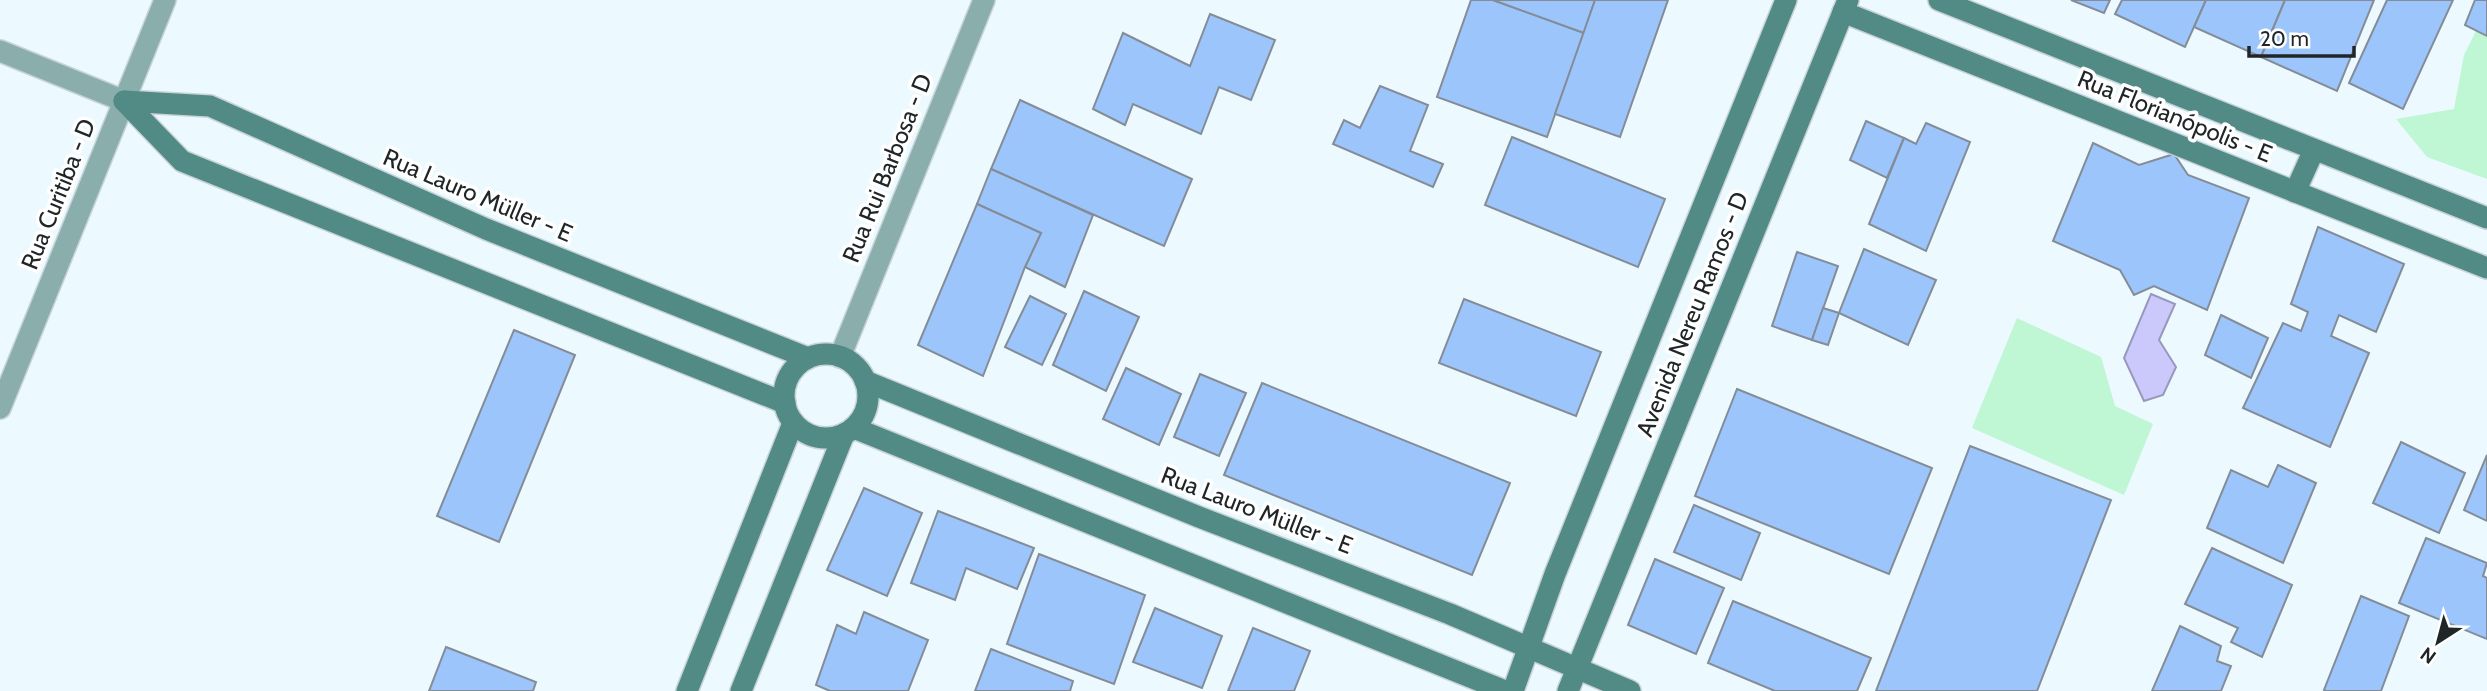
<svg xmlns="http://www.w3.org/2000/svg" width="2487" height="691" font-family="Cabin,sans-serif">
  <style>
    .green { fill: #bff6d4 }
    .water { fill: #cbc9fc; stroke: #9898bc; stroke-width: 2 }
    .building { fill: #9cc6fb; stroke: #848c98; stroke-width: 2 }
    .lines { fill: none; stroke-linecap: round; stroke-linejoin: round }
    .street-casing { stroke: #c7d3d7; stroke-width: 24 }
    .secondary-casing { stroke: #c7d3d7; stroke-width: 24 }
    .street { stroke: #89aeab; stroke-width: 21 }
    .secondary { stroke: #528a86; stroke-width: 21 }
    .labels { text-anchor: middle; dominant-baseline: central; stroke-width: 7; stroke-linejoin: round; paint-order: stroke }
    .street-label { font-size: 24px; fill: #202628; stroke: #fff }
  </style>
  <rect width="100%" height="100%" fill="#ecf9fe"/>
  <g class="green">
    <polygon points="2487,9 2487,179 2427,157 2396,119 2454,109 2464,55"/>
    <polygon points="2017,318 2101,357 2115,406 2153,424 2124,495 1972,428"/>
  </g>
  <polygon class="water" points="2151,294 2175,304 2159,340 2176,367 2163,395 2144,401 2124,358"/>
  <g class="building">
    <polygon points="1471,0 1493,0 1584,33 1547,137 1437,97"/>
    <polygon points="1493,0 1595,0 1584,33"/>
    <polygon points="1595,0 1668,0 1620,137 1555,114"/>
    <polygon points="2071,0 2110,0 2104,13"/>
    <polygon points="2122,0 2206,0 2185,47 2115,14"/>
    <polygon points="2206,0 2285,0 2261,57 2194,27"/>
    <polygon points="2285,0 2374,0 2337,91 2261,57"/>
    <polygon points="2387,0 2453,0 2403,109 2349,83"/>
    <polygon points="2475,0 2487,0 2487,36 2465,25"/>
    <polygon points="1210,14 1275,40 1251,100 1219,87 1201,134 1133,104 1125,125 1093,109 1123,33 1190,66"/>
    <polygon points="1380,86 1428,105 1410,151 1443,164 1433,187 1333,144 1344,120 1360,128"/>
    <polygon points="1020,100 1192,179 1164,246 991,169"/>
    <polygon points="1866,121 1904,138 1887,178 1850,160"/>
    <polygon points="1926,123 1970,142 1926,251 1869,224 1904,138 1916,144"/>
    <polygon points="1512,137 1665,199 1638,267 1485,205"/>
    <polygon points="2093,143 2139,165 2174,154 2188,175 2249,198 2207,310 2154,286 2134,295 2120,270 2053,241"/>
    <polygon points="991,169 1093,215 1065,287 1025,267 1041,233 977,204"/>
    <polygon points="977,204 1041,233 1025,267 983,376 918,345"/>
    <polygon points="2318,227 2404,264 2376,332 2339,315 2331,336 2369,353 2330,447 2243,408 2283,323 2301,331 2308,312 2291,304"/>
    <polygon points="1864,249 1936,280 1908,345 1839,313"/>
    <polygon points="1797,252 1838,266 1812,340 1772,326"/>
    <polygon points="1084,291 1139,317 1106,391 1053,365"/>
    <polygon points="1030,296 1066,314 1042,365 1005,347"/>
    <polygon points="1464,299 1601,352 1576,416 1439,363"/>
    <polygon points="1823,308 1839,313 1828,345 1812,340"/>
    <polygon points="2221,315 2268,338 2251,378 2205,355"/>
    <polygon points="514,330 575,355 499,542 437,516"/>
    <polygon points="1126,368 1181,394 1159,445 1103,419"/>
    <polygon points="1200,374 1246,393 1219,456 1174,437"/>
    <polygon points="1262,383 1510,483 1472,575 1224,475"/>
    <polygon points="1737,389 1932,468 1889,574 1695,496"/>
    <polygon points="2401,442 2465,473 2439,533 2373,503"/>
    <polygon points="1970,446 2111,500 2037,691 1876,691"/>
    <polygon points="2487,455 2487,521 2464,510"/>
    <polygon points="2278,465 2316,483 2283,563 2207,528 2231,470 2268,487"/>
    <polygon points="864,488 922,513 887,596 827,570"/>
    <polygon points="1694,505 1760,533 1741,580 1674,552"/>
    <polygon points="938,511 1034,548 1017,589 966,568 955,600 911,583"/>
    <polygon points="2426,538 2487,563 2483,576 2487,578 2487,639 2399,603"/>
    <polygon points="2212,548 2292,585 2262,657 2231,642 2238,628 2185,604"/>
    <polygon points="1039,554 1145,595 1114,684 1007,644"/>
    <polygon points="1655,559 1724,588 1696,654 1628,625"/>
    <polygon points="2361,596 2409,616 2381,691 2326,691 2324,690"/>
    <polygon points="1733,601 1871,658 1857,691 1775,691 1708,663"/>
    <polygon points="1155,608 1222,636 1202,688 1133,662"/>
    <polygon points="864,612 928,640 908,691 830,691 816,685 837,625 856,634"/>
    <polygon points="2180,626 2221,646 2217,661 2231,666 2221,691 2152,691"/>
    <polygon points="1253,628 1310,651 1294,691 1228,691"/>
    <polygon points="446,647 536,682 533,691 429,691"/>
    <polygon points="991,649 1073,681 1070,691 975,691"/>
  </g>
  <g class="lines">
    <defs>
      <g id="street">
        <polyline points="0,51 124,101"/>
        <polyline points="840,357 984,0"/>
        <polyline points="0,408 165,0"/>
      </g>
      <g id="secondary">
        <polyline points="1939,0 2487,218"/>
        <polyline points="1843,12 2487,268"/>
        <polyline points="124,101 210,106 486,229 808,358"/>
        <polyline points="124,101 182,161 785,403"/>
        <polyline points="2295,192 2314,150"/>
        <circle cx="826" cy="396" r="42"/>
        <polyline points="865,381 1199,517 1450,614 1630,691"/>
        <polyline points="854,428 1505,691"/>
        <polyline points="687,691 793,423"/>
        <polyline points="741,691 844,434"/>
        <polyline points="1513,691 1555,574 1786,0"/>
        <polyline points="1568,691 1848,0"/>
      </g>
    </defs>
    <use href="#street" class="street-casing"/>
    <use href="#secondary" class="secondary-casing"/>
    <use href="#street" class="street"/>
    <use href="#secondary" class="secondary"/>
  </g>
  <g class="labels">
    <g class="street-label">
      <text transform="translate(2175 116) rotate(22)">Rua Florianópolis - E</text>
      <text transform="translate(887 168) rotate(-68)">Rua Rui Barbosa - D</text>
      <text transform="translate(58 194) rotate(-68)">Rua Curitiba - D</text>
      <text transform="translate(478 195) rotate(23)">Rua Lauro Müller - E</text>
      <text transform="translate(1692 314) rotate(-68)">Avenida Nereu Ramos - D</text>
      <text transform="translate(1257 510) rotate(21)">Rua Lauro Müller - E</text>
    </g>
  </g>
  <g transform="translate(2438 642) rotate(216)" stroke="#ffffff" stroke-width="5" paint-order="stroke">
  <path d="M0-5L12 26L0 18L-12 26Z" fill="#202628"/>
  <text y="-10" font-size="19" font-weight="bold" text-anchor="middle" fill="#202628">N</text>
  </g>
  <path d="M2249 46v10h105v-10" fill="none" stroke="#202628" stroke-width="3.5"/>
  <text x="2260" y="46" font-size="21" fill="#202628" stroke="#ffffff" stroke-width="5" paint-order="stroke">20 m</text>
</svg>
